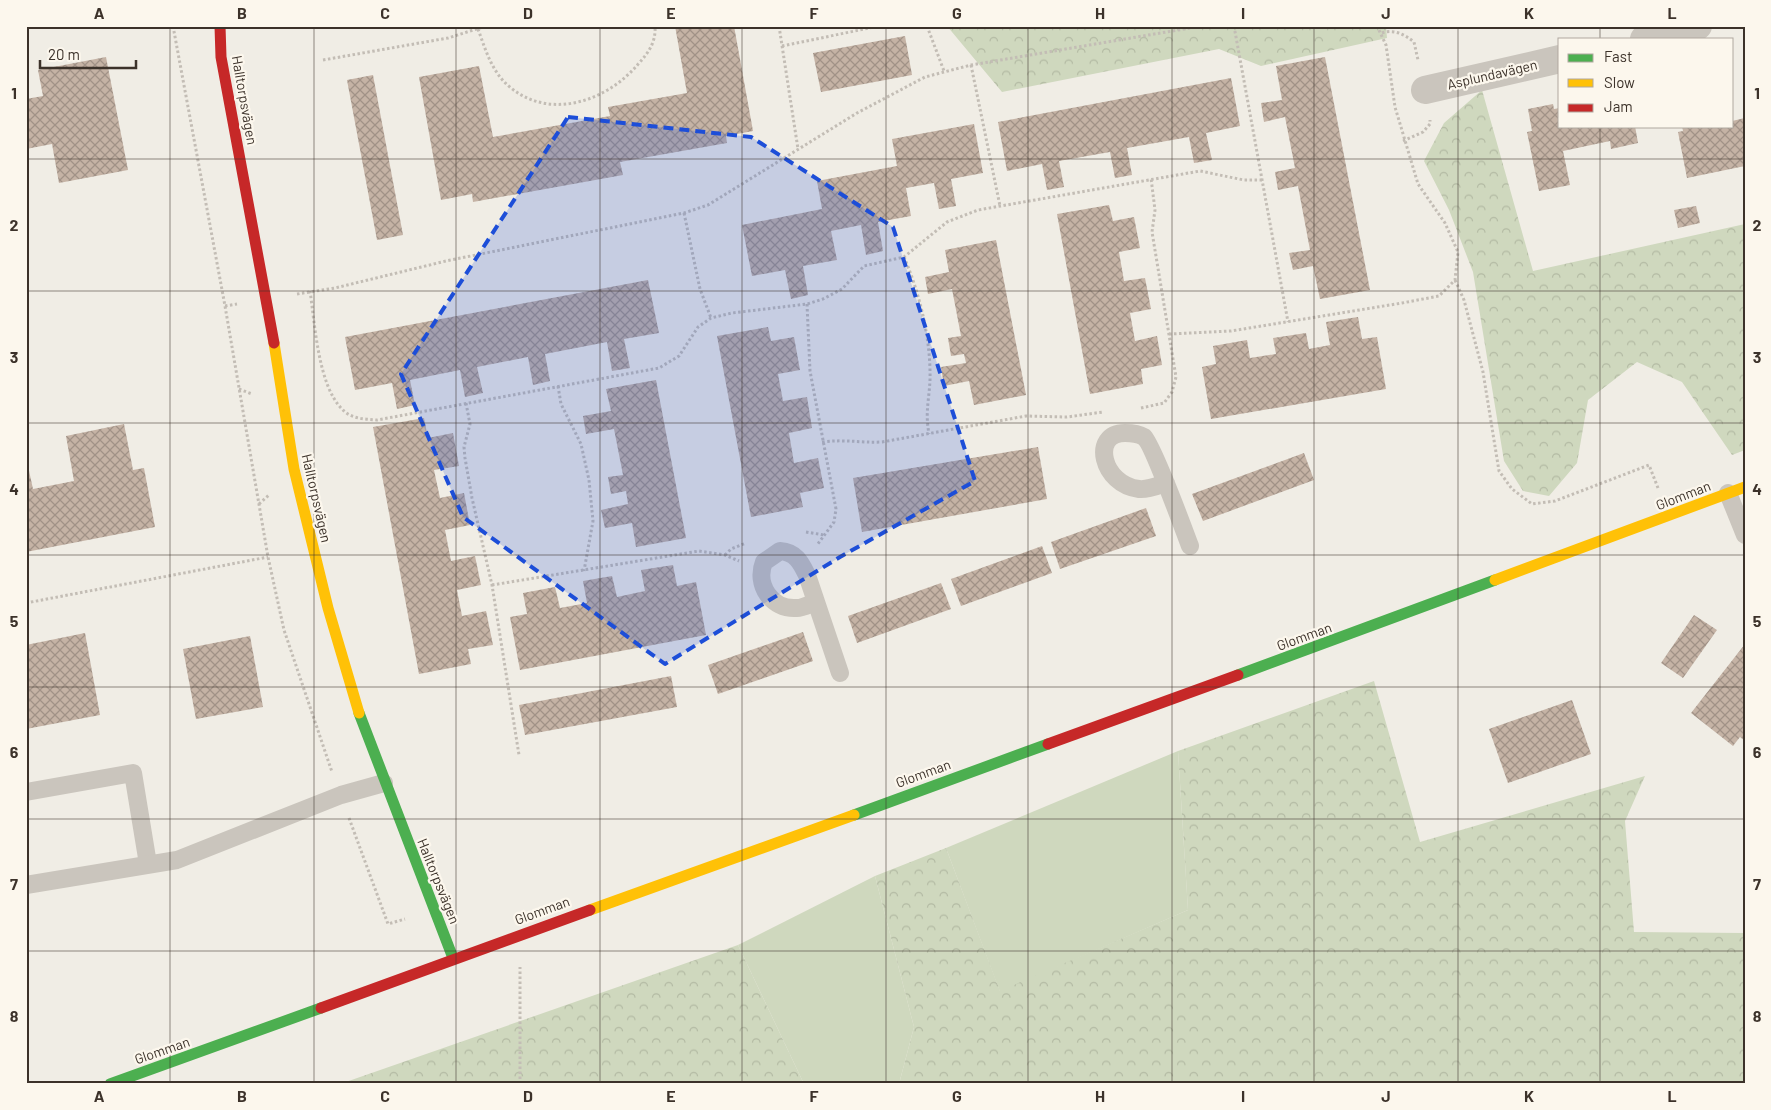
<svg xmlns="http://www.w3.org/2000/svg" width="1771" height="1110" font-family="Barlow,sans-serif">
  <style>
    .green { fill: #cfd8be }
    .forest { fill: url(#forest-crowns) }
    .building { fill: url(#building-cross-hatch) }
    .lines { fill: none; stroke-linecap: round; stroke-linejoin: round }
    .path { stroke: #c3bdb5; stroke-width: 3; stroke-dasharray: 2.5 2.5; stroke-linecap: butt }
    .lane { stroke: #cac5bd; stroke-width: 18 }
    .street { stroke: #cac5bd; stroke-width: 28 }
    .fast { stroke: #4caf50; stroke-width: 11 }
    .slow { stroke: #ffc107; stroke-width: 11 }
    .jam { stroke: #c62828; stroke-width: 11 }
    .marked { fill: #1d4ed8; fill-opacity: 0.2; stroke: #1d4ed8; stroke-width: 4; stroke-dasharray: 10 6; stroke-linejoin: round }
    .grid { fill: none; stroke: #3c322a; stroke-width: 1; stroke-opacity: 0.55 }
    .labels { text-anchor: middle; dominant-baseline: central; stroke-width: 4.5; stroke-linejoin: round; paint-order: stroke }
    .street-label { font-size: 14px; fill: #3c322a; stroke: #fcf7ed }
    .neatline { fill: none; stroke: #3c322a; stroke-width: 2 }
    .grid-label { font-size: 16px; text-anchor: middle; font-weight: bold; fill: #3c322a }
  </style>
  <defs>
    <pattern id="forest-crowns" width="20" height="18" patternUnits="userSpaceOnUse" patternTransform="scale(1.25)"><rect width="20" height="18" fill="#cfd8be"/><path d="M2 6a3 3 0 1 1 6 0M12 15a3 3 0 1 1 6 0" fill="none" stroke="#b3baa3"/></pattern>
    <pattern id="building-cross-hatch" width="8" height="8" patternUnits="userSpaceOnUse" patternTransform="scale(1.25)"><rect width="8" height="8" fill="#c5b3a5"/><path d="M0 0l8 8M0 8l8-8" fill="none" stroke="#a19287"/></pattern>
  </defs>
  <rect width="100%" height="100%" fill="#f0ede5"/>
  <g class="green">
    <polygon points="1178,751 1188,910 1000,992 946,848"/>
    <polygon points="875,876 914,1027 899,1084 804,1084 738,945"/>
  </g>
  <g class="forest">
    <polygon points="947,26 1386,26 1387,38 1261,66 1219,49 1002,92"/>
    <polygon points="1482,90 1533,271 1745,224 1745,450 1732,455 1682,382 1637,362 1588,400 1577,463 1549,496 1523,491 1504,461 1473,272 1449,210 1424,161 1444,123"/>
    <polygon points="1374,681 1420,842 1645,776 1625,821 1634,932 1745,933 1745,1084 899,1084 914,1027 875,876 946,848 1000,991 1188,910 1178,751"/>
    <polygon points="738,945 804,1084 340,1084"/>
  </g>
  <g class="building">
    <polygon points="675,26 734,26 753,131 726,136 727,143 620,162 623,175 473,202 472,194 441,200 419,77 479,66 493,137 610,116 608,107 687,93"/>
    <polygon points="905,36 912,75 821,92 813,53"/>
    <polygon points="106,57 128,170 59,183 52,144 26,149 26,99 43,96 38,70"/>
    <polygon points="1325,57 1370,290 1320,299 1313,266 1293,270 1289,253 1310,250 1298,186 1278,190 1275,172 1295,168 1285,117 1264,122 1261,103 1282,100 1276,66"/>
    <polygon points="373,75 403,235 377,240 347,80"/>
    <polygon points="1231,78 1240,126 1206,133 1212,160 1194,163 1189,137 1127,148 1132,175 1115,178 1110,152 1059,161 1064,187 1047,190 1042,164 1007,171 998,122"/>
    <polygon points="1553,104 1554,109 1560,108 1560,126 1635,126 1638,143 1611,149 1610,141 1563,151 1570,185 1539,191 1527,132 1532,131 1528,109"/>
    <polygon points="1745,118 1745,166 1687,178 1678,132 1683,131 1682,126 1732,126 1732,121"/>
    <polygon points="974,124 983,173 951,179 956,206 939,209 934,183 906,188 911,216 878,222 883,251 866,255 861,225 831,231 837,260 803,266 808,295 791,299 785,270 752,276 742,225 822,209 817,181 897,166 892,139"/>
    <polygon points="1109,205 1113,221 1134,217 1140,248 1119,252 1124,281 1145,278 1151,309 1130,313 1135,341 1157,336 1162,365 1141,369 1143,384 1090,394 1057,214"/>
    <polygon points="1696,206 1700,223 1678,228 1674,210"/>
    <polygon points="996,240 1026,395 974,405 969,381 944,386 941,367 966,363 964,354 951,356 948,338 961,336 952,289 928,294 925,277 949,272 945,250"/>
    <polygon points="648,280 659,333 624,339 630,368 612,371 607,342 545,354 550,381 533,385 528,357 477,367 483,393 465,397 460,370 410,380 415,405 397,409 392,383 355,390 345,337"/>
    <polygon points="1358,317 1362,339 1377,337 1386,389 1211,419 1202,367 1216,364 1213,346 1247,340 1250,358 1276,354 1273,338 1306,333 1309,349 1330,345 1326,322"/>
    <polygon points="768,327 771,341 794,337 800,370 778,374 783,401 807,397 812,428 789,433 794,463 818,458 824,488 800,493 803,507 751,517 717,336"/>
    <polygon points="656,380 686,538 636,547 632,523 605,528 601,510 628,504 626,491 611,494 608,477 623,475 614,429 586,434 583,416 611,411 606,389"/>
    <polygon points="424,418 428,438 453,433 459,466 434,470 440,498 464,493 470,525 445,530 451,561 475,556 481,585 457,590 462,616 486,611 493,645 468,649 471,664 419,674 373,427"/>
    <polygon points="124,424 133,470 144,468 155,527 26,552 26,457 33,489 74,481 66,436"/>
    <polygon points="1038,447 1047,499 862,532 853,478"/>
    <polygon points="1304,453 1314,480 1203,521 1192,494"/>
    <polygon points="1146,508 1156,536 1060,569 1051,542"/>
    <polygon points="1042,546 1052,573 961,606 951,579"/>
    <polygon points="673,565 677,586 696,582 706,635 520,670 510,617 527,614 523,593 555,587 560,608 587,603 583,581 612,576 617,597 645,591 641,570"/>
    <polygon points="941,583 951,609 857,643 848,616"/>
    <polygon points="1694,615 1717,630 1683,678 1661,663"/>
    <polygon points="803,632 813,661 718,694 708,665"/>
    <polygon points="85,633 100,715 26,729 26,645"/>
    <polygon points="250,636 263,707 196,719 183,649"/>
    <polygon points="1745,644 1745,741 1740,737 1733,746 1691,713"/>
    <polygon points="671,676 677,707 525,735 519,705"/>
    <polygon points="1572,700 1591,754 1508,783 1489,729"/>
  </g>
  <g class="lines">
    <g class="path">
      <polyline points="173,26 225,306 268,557 284,630 332,772"/>
      <polyline points="779,26 798,149"/>
      <polyline points="927,26 944,71"/>
      <polyline points="1234,26 1288,322"/>
      <path d="M478 29C486 51 492 73 511 88 552 121 609 100 639 63 649 52 656 42 655 26"/>
      <path d="M1382 33C1394 29 1404 34 1414 42L1418 60"/>
      <polyline points="782,46 879,26"/>
      <polyline points="323,60 448,38 486,26"/>
      <polyline points="971,65 1000,206"/>
      <polyline points="1403,141 1423,132 1430,124 1430,120"/>
      <polyline points="684,213 700,289 711,318"/>
      <path d="M904 257C920 294 931 340 930 380 929 401 925 412 929 434"/>
      <polyline points="1455,280 1464,300 1483,372 1499,471 1512,489 1532,504 1555,501 1649,465 1658,488"/>
      <path d="M310 291C315 324 318 385 342 409 351 419 364 419 377 420L659 368 679 356 698 327 711 318 732 313 807 304 823 299 842 289 864 266 904 257 947 222 978 210 1200 171 1244 180H1263"/>
      <polyline points="297,294 335,288 446,261 684,213 708,205 857,113 925,77 971,65 1202,26"/>
      <polyline points="807,304 810,371 836,509 834,522 817,545"/>
      <polyline points="225,306 237,304"/>
      <polyline points="1169,334 1231,331 1402,303 1439,296 1455,280 1458,252 1445,223 1418,184 1395,107 1386,45 1377,26"/>
      <polyline points="558,386 561,404 581,444 589,480 593,521 584,571"/>
      <polyline points="239,389 252,394"/>
      <polyline points="466,403 470,424 464,447 465,458 472,498 492,585 519,755"/>
      <polyline points="1141,408 1164,403 1172,392 1176,377 1152,232 1155,210 1151,178"/>
      <path d="M822 442C845 439 860 443 882 442L1026 416 1067 417 1103 412"/>
      <polyline points="259,504 270,494"/>
      <polyline points="806,532 824,535"/>
      <polyline points="725,555 731,549 746,543"/>
      <polyline points="492,585 699,551 725,555 739,561"/>
      <polyline points="26,603 268,557"/>
      <polyline points="349,818 388,924 405,919"/>
      <polyline points="520,1084 520,967"/>
    </g>
    <g class="lane">
      <path d="M1166 483C1157 486 1148 490 1139 489 1102 485 1090 433 1125 433 1130 433 1139 434 1144 437 1152 443 1184 530 1190 546"/>
      <polyline points="1728,493 1745,535"/>
      <path d="M816 602C810 604 803 608 797 608 771 610 755 584 764 562L780 551C796 552 801 563 807 575L840 673"/>
      <polyline points="26,792 133,773 148,864"/>
      <polyline points="26,885 177,860 341,795 384,783"/>
    </g>
    <g class="street">
      <polyline points="1644,39 1698,26"/>
      <polyline points="1425,90 1560,59"/>
    </g>
    <g class="fast">
      <polyline points="1238,675 1495,580"/>
      <polyline points="359,713 453,958"/>
      <polyline points="854,815 1048,744"/>
      <polyline points="110,1084 321,1008"/>
    </g>
    <g class="slow">
      <polyline points="274,343 294,469 328,608 359,713"/>
      <polyline points="1495,580 1745,487"/>
      <polyline points="590,910 854,815"/>
    </g>
    <g class="jam">
      <polyline points="220,26 221,57 274,343"/>
      <polyline points="1048,744 1238,675"/>
      <polyline points="321,1008 590,910"/>
    </g>
  </g>
  <path class="marked" d="M568 117 751 137 893 227 975 481 840 557 665 664 463 517 401 374Z"/>
  <path class="grid" d="M170 26V1084M314 26V1084M456 26V1084M600 26V1084M742 26V1084M886 26V1084M1028 26V1084M1172 26V1084M1314 26V1084M1458 26V1084M1600 26V39M1600 126V1084M26 159H1745M26 291H1745M26 423H1745M26 555H1745M26 687H1745M26 819H1745M26 951H1745"/>
  <g class="labels">
    <g class="street-label">
      <text transform="translate(1492 74) rotate(-13)">Asplundavägen</text>
      <text transform="translate(245 100) rotate(80)">Halltorpsvägen</text>
      <text transform="translate(1683 495) rotate(-21)">Glomman</text>
      <text transform="translate(317 498) rotate(77)">Halltorpsvägen</text>
      <text transform="translate(1304 636) rotate(-20)">Glomman</text>
      <text transform="translate(923 773) rotate(-20)">Glomman</text>
      <text transform="translate(439 881) rotate(68)">Halltorpsvägen</text>
      <text transform="translate(542 910) rotate(-20)">Glomman</text>
      <text transform="translate(162 1050) rotate(-19)">Glomman</text>
    </g>
  </g>
  <rect width="1771" height="1110" fill="none" stroke="#fcf7ed" stroke-width="55"/>
  <rect x="1558" y="38" width="175" height="90" fill="#fcf7ed" stroke="#afa89f"/>
  <rect x="1568" y="54" width="25" height="8" fill="#4caf50" stroke="#afa89f"/>
  <text x="1604" y="62" font-size="15" fill="#3c322a">Fast</text>
  <rect x="1568" y="79" width="25" height="8" fill="#ffc107" stroke="#afa89f"/>
  <text x="1604" y="88" font-size="15" fill="#3c322a">Slow</text>
  <rect x="1568" y="104" width="25" height="8" fill="#c62828" stroke="#afa89f"/>
  <text x="1604" y="112" font-size="15" fill="#3c322a">Jam</text>
  <path d="M40 60v8h96v-8" fill="none" stroke="#3c322a" stroke-width="2.5"/>
  <text x="48" y="60" font-size="15" fill="#3c322a" stroke="#fcf7ed" stroke-width="4" paint-order="stroke">20 m</text>
  <rect x="28" y="28" width="1716" height="1054" class="neatline"/>
  <g class="grid-label">
    <text x="99" y="19">A</text>
    <text x="242" y="19">B</text>
    <text x="385" y="19">C</text>
    <text x="528" y="19">D</text>
    <text x="671" y="19">E</text>
    <text x="814" y="19">F</text>
    <text x="957" y="19">G</text>
    <text x="1100" y="19">H</text>
    <text x="1243" y="19">I</text>
    <text x="1386" y="19">J</text>
    <text x="1529" y="19">K</text>
    <text x="1672" y="19">L</text>
    <text x="14" y="99">1</text>
    <text x="1757" y="99">1</text>
    <text x="14" y="231">2</text>
    <text x="1757" y="231">2</text>
    <text x="14" y="363">3</text>
    <text x="1757" y="363">3</text>
    <text x="14" y="495">4</text>
    <text x="1757" y="495">4</text>
    <text x="14" y="627">5</text>
    <text x="1757" y="627">5</text>
    <text x="14" y="758">6</text>
    <text x="1757" y="758">6</text>
    <text x="14" y="890">7</text>
    <text x="1757" y="890">7</text>
    <text x="14" y="1022">8</text>
    <text x="1757" y="1022">8</text>
    <text x="99" y="1102">A</text>
    <text x="242" y="1102">B</text>
    <text x="385" y="1102">C</text>
    <text x="528" y="1102">D</text>
    <text x="671" y="1102">E</text>
    <text x="814" y="1102">F</text>
    <text x="957" y="1102">G</text>
    <text x="1100" y="1102">H</text>
    <text x="1243" y="1102">I</text>
    <text x="1386" y="1102">J</text>
    <text x="1529" y="1102">K</text>
    <text x="1672" y="1102">L</text>
  </g>
</svg>
